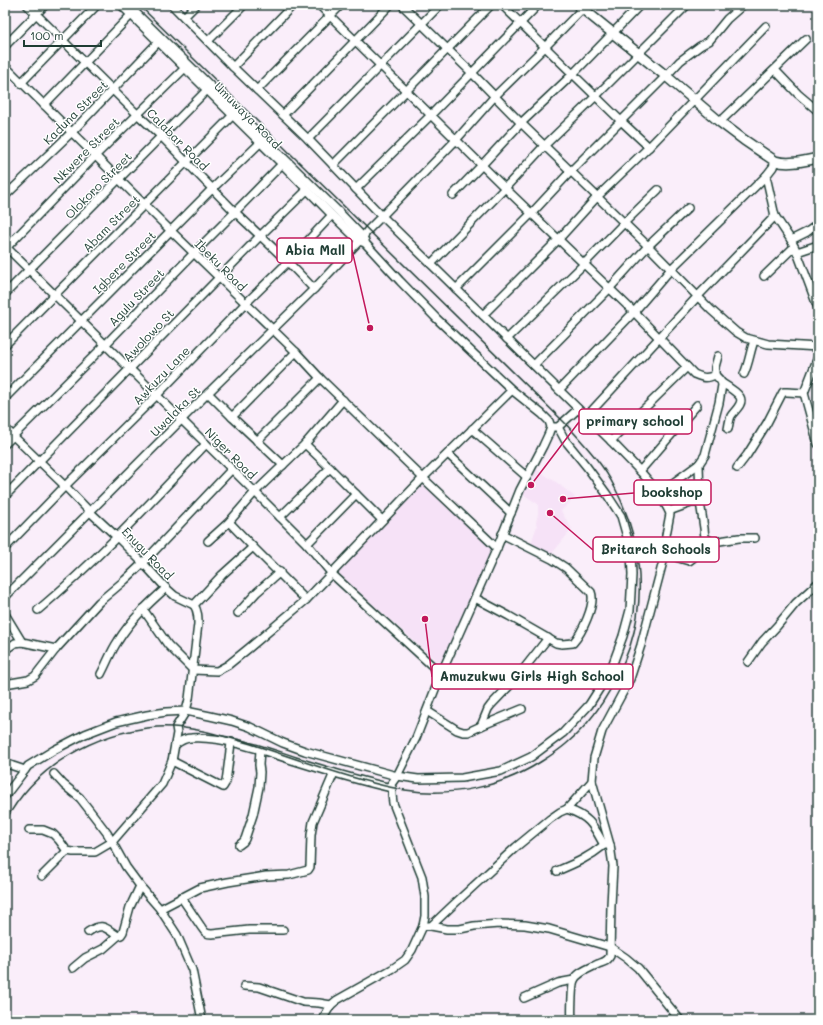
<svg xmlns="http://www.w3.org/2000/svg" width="823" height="1025" font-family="Mali,sans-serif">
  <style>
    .built { fill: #f6e2f7 }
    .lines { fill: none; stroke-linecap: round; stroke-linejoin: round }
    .minor-casing { stroke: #1f3d34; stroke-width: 10 }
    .major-casing { stroke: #1f3d34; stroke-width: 12 }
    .minor { stroke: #fff; stroke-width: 7 }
    .major { stroke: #fff; stroke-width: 9 }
    .rail { stroke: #1f3d34; stroke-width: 1.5 }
    .labels { text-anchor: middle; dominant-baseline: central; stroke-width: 3; stroke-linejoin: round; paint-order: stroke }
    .street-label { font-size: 12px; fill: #1f3d34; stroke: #fff }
    .leader { fill: none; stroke: #c2185b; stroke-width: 1.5 }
    .callout-dot { fill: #c2185b; stroke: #fff; stroke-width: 1.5 }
    .callout { fill: #fff; stroke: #c2185b; stroke-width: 1.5 }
    .callout-label { font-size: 13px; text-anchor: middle; font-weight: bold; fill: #1f3d34 }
  </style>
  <rect width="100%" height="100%" fill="#faeefa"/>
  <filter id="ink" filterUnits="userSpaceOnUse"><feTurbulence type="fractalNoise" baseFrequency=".025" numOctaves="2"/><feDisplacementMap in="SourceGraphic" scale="8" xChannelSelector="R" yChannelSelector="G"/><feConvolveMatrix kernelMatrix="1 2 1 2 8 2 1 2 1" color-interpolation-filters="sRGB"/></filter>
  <g filter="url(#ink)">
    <g class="built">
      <polygon points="534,468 556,482 575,497 561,511 572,529 550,556 534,546 531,543 537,526 536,523 538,514 538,504 521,493"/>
      <polygon points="424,484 492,549 440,664 338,573"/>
    </g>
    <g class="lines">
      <defs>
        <g id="minor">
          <polyline points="27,5 137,114 162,137 235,212 288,262 314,289"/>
          <polyline points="121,5 282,164 332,215 359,241 365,243 400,281 436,318 512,390 542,414 549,421 551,427 549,433 543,446 520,490 497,548 441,674 416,738 397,776 389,787 392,788 392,795 393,803 422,877 425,897 425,916 423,926 412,950 405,960 392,969 337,1000 331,1005 322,1020"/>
          <polyline points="128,5 337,210 363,237 365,241"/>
          <path d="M172 5 233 67 308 139 382 216 611 441 640 471 659 493 669 511 670 514 666 535 665 554 641 645 630 679 602 731 594 758 592 781 610 845 613 866 611 905 610 956C607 962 603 962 598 964 590 968 578 972 574 980 572 985 571 1013 572 1020"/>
          <path d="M319 5 505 188 634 312 694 374C704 378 706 379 715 375V367L718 356"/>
          <polyline points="402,5 472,73 521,123 648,246 711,310 736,332 746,338 768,344 818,347"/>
          <polyline points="502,5 621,121 649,147"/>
          <polyline points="184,17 196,5"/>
          <polyline points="208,41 244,5"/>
          <polyline points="5,46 45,5"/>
          <polyline points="5,66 170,230 296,352 320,378 423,478 497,548"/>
          <polyline points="233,67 293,5"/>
          <polyline points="775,70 798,94 818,111"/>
          <polyline points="21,83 97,5"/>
          <polyline points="257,90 341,5"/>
          <polyline points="44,105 131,15"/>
          <polyline points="283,115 390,5"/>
          <polyline points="720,122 806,39"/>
          <polyline points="308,139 440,5"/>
          <polyline points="333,165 491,5"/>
          <polyline points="766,176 775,216 791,240 797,252 818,308"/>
          <polyline points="356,189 431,115 538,5"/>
          <polyline points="453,195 482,165 521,123 573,74 640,5"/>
          <polyline points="5,196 72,132 161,39"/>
          <polyline points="791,240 807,232 818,224"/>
          <polyline points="5,246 255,492 307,544 332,574 441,674"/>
          <polyline points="5,249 95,156 185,68"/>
          <polyline points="797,252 818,245"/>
          <polyline points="431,264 505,188 545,145 596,96 687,5"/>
          <polyline points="764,276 794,247"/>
          <polyline points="456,289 531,214 571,171 666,76 680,61 700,46 709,41 727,19 743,5"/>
          <polyline points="5,294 207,90"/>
          <polyline points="483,315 558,240 597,197 649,147 766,26"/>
          <polyline points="507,339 583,265 624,223 658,190"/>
          <polyline points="5,345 236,112"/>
          <polyline points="818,357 804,393 818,444"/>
          <polyline points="534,365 609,289 648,246 688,208"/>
          <path d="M744 374C749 363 750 352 754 341"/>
          <path d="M722 383C727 386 737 392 740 397 744 404 734 411 731 416 729 420 729 425 728 429"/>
          <polyline points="559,390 634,312 671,269 766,176 773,167 775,161"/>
          <polyline points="208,393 232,417 283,465"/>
          <polyline points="5,398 212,189 260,143"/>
          <polyline points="232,417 296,352"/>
          <polyline points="586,417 698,296 775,216"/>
          <polyline points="553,427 558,427 578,409"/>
          <polyline points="5,428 65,486 90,512 117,537 143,563 166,588 175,596 194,605 222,575 253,547 229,522"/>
          <polyline points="472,429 527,477"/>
          <polyline points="257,441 320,378"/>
          <polyline points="611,441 687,367"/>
          <polyline points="5,444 105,345 194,253 235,212 282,164"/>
          <polyline points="305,444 330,468 382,520"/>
          <polyline points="448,454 511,513"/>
          <polyline points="699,464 700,502"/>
          <polyline points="737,468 747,455 767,423 783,392 787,392 804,393"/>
          <polyline points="640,471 697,405"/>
          <path d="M659 493 699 464 705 455 719 403 722 385C722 381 718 378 715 375"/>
          <polyline points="5,496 260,236 307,190"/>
          <polyline points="280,517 330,468"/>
          <polyline points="705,538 713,542 739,538 755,538"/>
          <polyline points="208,541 229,522 255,492 305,444 343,400"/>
          <polyline points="307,544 356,494"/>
          <polyline points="253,547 306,600"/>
          <polyline points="5,548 65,486 157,395 245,304 288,262 332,215"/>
          <polyline points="665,554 689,561 693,558 705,538 704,528 700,502 691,503 669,511"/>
          <polyline points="5,597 208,393 314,289 363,237 368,230 382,216 456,140 495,96 545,47 586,5"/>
          <path d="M475 598 509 616 556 643 562 644 573 643C582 633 596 604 591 592L566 568 552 559 502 534"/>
          <polyline points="143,609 168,645 193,670 217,671 228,665 249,648 306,600 423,478 512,390"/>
          <path d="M38 610C99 559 152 501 206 444"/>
          <polyline points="238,613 257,592 280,572"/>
          <polyline points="5,614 22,642 56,649"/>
          <polyline points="5,650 15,643 22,642"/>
          <polyline points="748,662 762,642 777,626 796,603 818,583"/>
          <path d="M101 674C107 663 111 651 118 641 131 620 148 604 166 588"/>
          <polyline points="5,684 28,680 35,676 56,649 99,602 125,580 143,563 231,470"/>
          <polyline points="427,711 457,730 463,732 468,732 481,726 522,709"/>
          <polyline points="481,726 488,709 491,705 515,680 548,638"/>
          <path d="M175 745C180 741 185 738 191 738 223 736 265 751 295 761 327 771 359 781 392 788"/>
          <polyline points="172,761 223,787 226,782 231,743"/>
          <polyline points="5,763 13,766 25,770 28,766 54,750 85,734 116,722 147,715 166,712 186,711 210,716 232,721 250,727 283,743 305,751 397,776 418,779 462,778 501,771 531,757 563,733 589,705 601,686 612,666 623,636 630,610 632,575 631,551 621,516 606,493 587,467 565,440 558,427"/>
          <polyline points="54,774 64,785 80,798 94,816 107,833 126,867 140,886 160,909 177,935 192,970 202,1020"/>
          <polyline points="5,796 25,770"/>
          <path d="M567 809C590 817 593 825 604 845H610"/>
          <path d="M29 830H43L53 834 59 840 67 851 73 852H95L112 842 162 784 172 761 177 733 176 727 186 711 189 699 198 624C198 617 198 611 194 605"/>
          <polyline points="239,845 243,842 245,839 253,815 259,787 260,772 259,765 260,750"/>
          <path d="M557 871C576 863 588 858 604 845"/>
          <polyline points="42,876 67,851"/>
          <path d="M181 897 202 928C205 933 207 934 212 934L249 930H283"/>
          <polyline points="160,909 200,888 228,882 266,876 289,875 308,870 310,867 311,835 313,822 334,773"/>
          <polyline points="423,926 431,926 447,929 460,929 474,926 499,924 525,925 549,929 610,947 626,958 638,968 680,1020"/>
          <polyline points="431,926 452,906 516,847 550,819 560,812 567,809 592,781"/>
          <path d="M88 932C103 922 105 928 118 936L121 935 123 932 130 907 140 886"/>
          <polyline points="73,968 85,958 103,949 118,936"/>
          <polyline points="244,986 259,987 303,1002 319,1003 331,1005"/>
          <polyline points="524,998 558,983 574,980"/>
        </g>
        <path id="major" d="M578 5 666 76 720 122 744 140 775 161C789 165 804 161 818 158"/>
      </defs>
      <use href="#minor" class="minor-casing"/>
      <use href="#major" class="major-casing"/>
      <use href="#minor" class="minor"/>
      <use href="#major" class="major"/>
      <path class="rail" d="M5 822C34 766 95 732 157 727 190 725 223 736 254 745 279 753 304 762 329 770 354 778 379 786 405 790 453 797 502 787 542 761 550 756 559 750 566 744 596 719 617 682 630 646 647 594 640 536 615 488 603 463 582 442 564 422L139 5"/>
    </g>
  </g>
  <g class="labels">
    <g class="street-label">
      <text transform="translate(75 112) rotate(-45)">Kaduna Street</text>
      <text transform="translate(248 115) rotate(45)">Umuwaya Road</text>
      <text transform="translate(178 139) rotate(45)">Calabar Road</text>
      <text transform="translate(86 150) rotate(-45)">Nkwere Street</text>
      <text transform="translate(98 185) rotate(-45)">Olokoro Street</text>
      <text transform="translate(111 223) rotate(-45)">Abam Street</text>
      <text transform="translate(124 262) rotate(-45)">Igbere Street</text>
      <text transform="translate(221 265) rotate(45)">Ibeku Road</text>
      <text transform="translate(136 297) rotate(-46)">Agulu Street</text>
      <text transform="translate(148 335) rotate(-46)">Awolowo St</text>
      <text transform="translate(161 375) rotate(-46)">Awkuzu Lane</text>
      <text transform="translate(175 411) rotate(-45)">Uwalaka St</text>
      <text transform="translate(231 453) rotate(45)">Niger Road</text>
      <text transform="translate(148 553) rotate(46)">Enugu Road</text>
    </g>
  </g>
  <path class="leader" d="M370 328L352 250M531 485L579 422M563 499L634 493M550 513L593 550M425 619L432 677"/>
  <g class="callout-dot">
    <circle cx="370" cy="328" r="4"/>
    <circle cx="531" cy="485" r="4"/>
    <circle cx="563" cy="499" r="4"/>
    <circle cx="550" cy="513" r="4"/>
    <circle cx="425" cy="619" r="4"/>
  </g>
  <g class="callout">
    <rect x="277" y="238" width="75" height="25" rx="4"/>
    <rect x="579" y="409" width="113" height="25" rx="4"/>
    <rect x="634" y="480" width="77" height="25" rx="4"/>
    <rect x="593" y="537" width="126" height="25" rx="4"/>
    <rect x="432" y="664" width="201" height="25" rx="4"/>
  </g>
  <g class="callout-label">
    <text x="315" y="255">Abia Mall</text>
    <text x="635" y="426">primary school</text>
    <text x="672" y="497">bookshop</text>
    <text x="656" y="554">Britarch Schools</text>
    <text x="532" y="681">Amuzukwu Girls High School</text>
  </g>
  <rect width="823" height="1025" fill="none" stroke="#fff" stroke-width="20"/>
  <rect x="10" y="10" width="803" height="1005" fill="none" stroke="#1f3d34" stroke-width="1.5" filter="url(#ink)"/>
  <path d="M24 40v6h77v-6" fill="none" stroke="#1f3d34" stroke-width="2"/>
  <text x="30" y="40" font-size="12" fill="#1f3d34" stroke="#ffffff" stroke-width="3" paint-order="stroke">100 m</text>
</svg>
